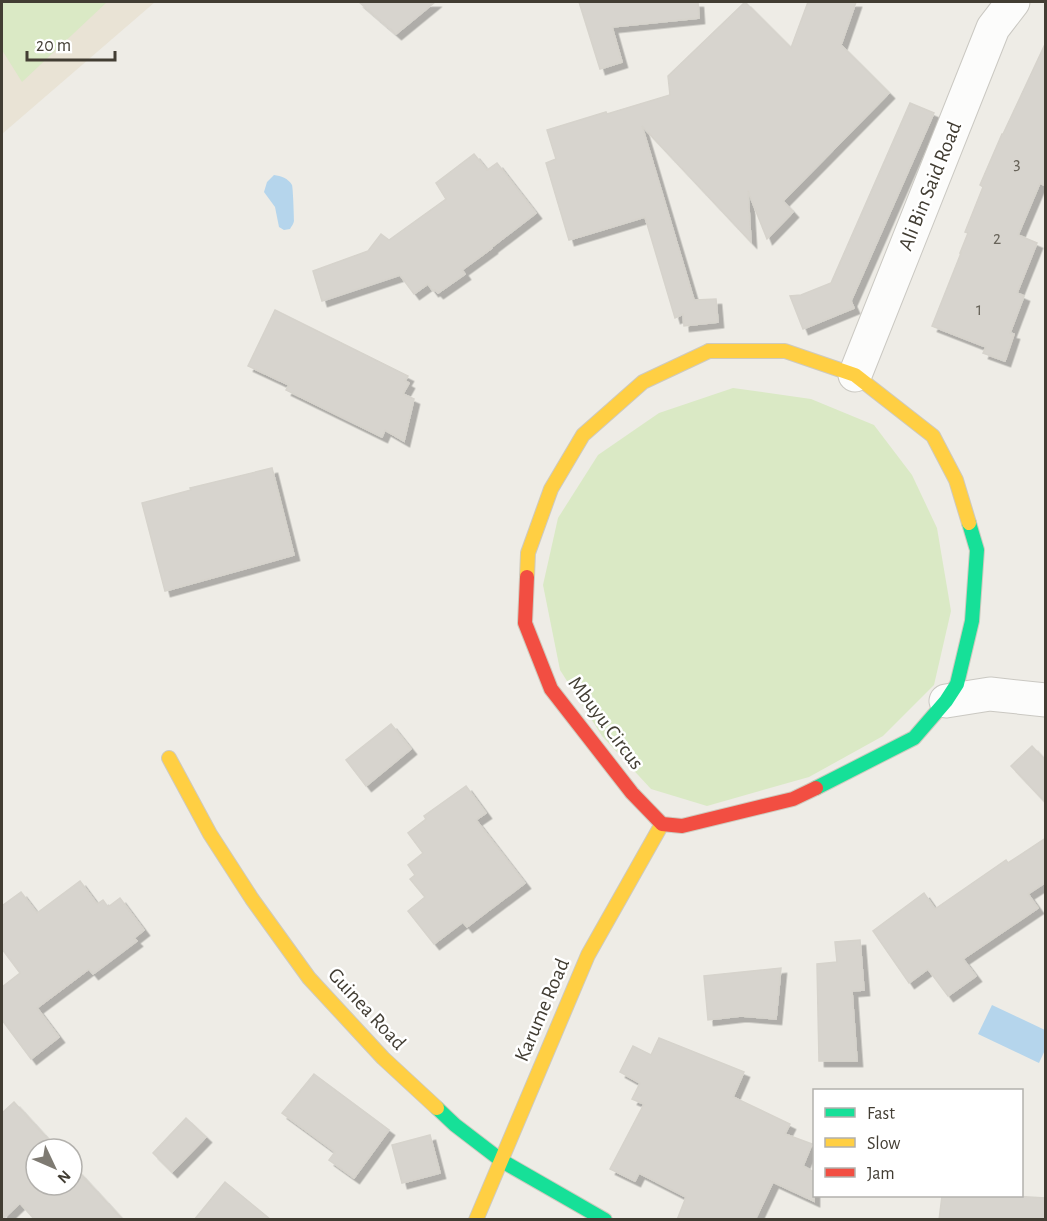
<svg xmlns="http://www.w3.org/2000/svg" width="1047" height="1221" font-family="'Alegreya Sans',sans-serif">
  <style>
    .education { fill: #e9e3d5 }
    .green { fill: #dae9c5 }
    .water { fill: #b5d5ec }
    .building { fill: #d7d4ce; stroke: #d6d3cc; stroke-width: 1.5; filter: url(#shadow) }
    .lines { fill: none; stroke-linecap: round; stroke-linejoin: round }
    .street-casing { stroke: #cac8c2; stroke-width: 35 }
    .fast-casing { stroke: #cecabe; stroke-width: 16 }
    .slow-casing { stroke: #cecabe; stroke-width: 16 }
    .jam-casing { stroke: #cecabe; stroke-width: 16 }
    .street { stroke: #fcfcfb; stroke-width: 33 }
    .fast { stroke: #16e098; stroke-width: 14 }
    .slow { stroke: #ffcf43; stroke-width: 14 }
    .jam { stroke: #f24e42; stroke-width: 14 }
    .labels { text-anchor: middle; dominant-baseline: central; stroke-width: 5; stroke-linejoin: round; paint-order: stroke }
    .number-label { font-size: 18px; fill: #68645a }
    .street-label { font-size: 21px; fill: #423d33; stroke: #fff }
  </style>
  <defs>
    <filter id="shadow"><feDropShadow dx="5.5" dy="5.5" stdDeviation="0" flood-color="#0004"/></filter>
  </defs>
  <rect width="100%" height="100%" fill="#eeece6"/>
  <polygon class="education" points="2,2 155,2 2,134"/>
  <g class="green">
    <polygon points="2,2 107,2 22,82 2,50"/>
    <polygon points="733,388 811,399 874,425 912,475 937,528 951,611 934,685 883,736 809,777 707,806 651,789 602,736 560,670 543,585 558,518 598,455 659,413"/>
  </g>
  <g class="water">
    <path d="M274 175C281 176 288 178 292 185 293 187 294 217 294 220 294 224 291 227 290 229L284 230 279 227 275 207 264 192 267 182Z"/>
    <polygon points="992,1005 1045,1030 1045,1050 1039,1063 978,1034"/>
  </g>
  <g class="building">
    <polygon points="359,2 435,2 396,34"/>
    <polygon points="579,2 698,2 699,18 612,27 622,62 600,69"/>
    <polygon points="745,2 791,48 808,2 856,2 841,45 889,93 783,201 793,212 767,239 748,191 751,242 642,126 694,300 716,299 718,322 684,326 683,314 675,318 645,217 569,240 546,163 556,159 547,130 606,112 607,114 670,95 668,76"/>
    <polygon points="1046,42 1046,186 1040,183 1018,235 1037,243 1017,293 1024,296 1010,333 1014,334 1005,361 983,353 986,347 932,326 961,253 960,253 968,233 965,232 983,187 980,185 1002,134 1003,134"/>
    <polygon points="910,103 934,113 851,301 854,308 803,329 790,296 801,295 831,283"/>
    <polygon points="474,154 487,170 497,163 536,213 492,247 492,248 462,270 465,274 438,293 435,290 433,291 428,284 414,294 400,275 322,301 313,271 368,251 381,234 389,240 446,199 436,183"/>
    <polygon points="275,310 408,376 405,381 409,383 403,394 414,399 404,441 385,430 382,437 286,390 289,385 248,366"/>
    <polygon points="272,468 294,555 165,591 142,503 191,490 190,488"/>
    <polygon points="391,724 411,749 366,786 346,760"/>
    <polygon points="1032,746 1046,761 1046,803 1011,766"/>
    <polygon points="466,786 486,813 476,820 525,883 467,927 463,922 434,944 408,911 425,897 410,879 415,875 408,865 423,853 408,833 426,819 424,816"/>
    <polygon points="1046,838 1046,882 1028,894 1038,908 963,959 976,976 948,996 928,969 909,983 873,931 924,893 935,909 1006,860 1008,863"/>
    <polygon points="80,881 97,904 103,900 108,907 120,898 144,930 134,938 137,941 93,974 89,969 37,1008 59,1037 31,1059 2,1020 2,987 20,973 2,949 2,906 21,892 37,913"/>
    <polygon points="860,940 864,990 852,991 857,1061 819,1061 817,964 837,962 835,942"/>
    <polygon points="781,968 776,1019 741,1016 708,1020 704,976"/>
    <polygon points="659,1038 744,1072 733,1097 790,1124 785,1134 812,1144 803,1166 814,1172 814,1201 773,1182 755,1220 677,1220 686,1197 639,1173 635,1181 610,1169 644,1104 632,1099 640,1083 620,1072 633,1046 651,1055"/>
    <polygon points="314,1074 389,1130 354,1178 329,1160 335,1152 282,1113"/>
    <polygon points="14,1102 57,1149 36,1149 36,1185 72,1185 72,1165 123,1220 35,1220 20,1203 2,1220 2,1113"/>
    <polygon points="186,1118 206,1137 172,1172 153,1153"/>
    <polygon points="430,1135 440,1173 402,1183 392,1145"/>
    <polygon points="225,1182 271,1220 194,1220"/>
    <polygon points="942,1196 1011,1196 1046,1198 1046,1220 939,1220"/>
  </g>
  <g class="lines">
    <defs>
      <g id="street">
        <polyline points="855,375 993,28 1013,2"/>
        <polyline points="946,701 990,694 1046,700"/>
      </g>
      <g id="fast">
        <polyline points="816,788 914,738 946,701 957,684 972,621 977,550 969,523"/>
        <polyline points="437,1108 455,1125 502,1161 605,1220"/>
      </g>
      <g id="slow">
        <polyline points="709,351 785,351 855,375 933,436 956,480 969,523"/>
        <polyline points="527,577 528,553 551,489 583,435 643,382 709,351"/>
        <polyline points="169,758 210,834 252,899 309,978 383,1058 437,1108"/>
        <polyline points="476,1220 588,955 662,824"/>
      </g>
      <polyline id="jam" points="527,577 525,623 551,689 632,793 662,824 682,826 793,799 816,788"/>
    </defs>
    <use href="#street" class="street-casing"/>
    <use href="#fast" class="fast-casing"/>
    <use href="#slow" class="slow-casing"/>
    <use href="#jam" class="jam-casing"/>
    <use href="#street" class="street"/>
    <use href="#fast" class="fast"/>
    <use href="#slow" class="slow"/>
    <use href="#jam" class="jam"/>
  </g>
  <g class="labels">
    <g class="number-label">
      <text x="1017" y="164">3</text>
      <text x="997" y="239">2</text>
      <text x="979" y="310">1</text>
    </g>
    <g class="street-label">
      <text transform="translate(930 186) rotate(-68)">Ali Bin Said Road</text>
      <text transform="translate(606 723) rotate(53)">Mbuyu Circus</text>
      <text transform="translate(367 1009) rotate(47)">Guinea Road</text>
      <text transform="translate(542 1010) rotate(-67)">Karume Road</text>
    </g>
  </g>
  <rect width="1047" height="1221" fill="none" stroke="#423d33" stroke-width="6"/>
  <rect x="813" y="1089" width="210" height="108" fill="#ffffff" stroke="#b3b1ad" stroke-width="1.5"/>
  <rect x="825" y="1108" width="30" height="9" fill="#16e098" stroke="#b3b1ad" stroke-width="1.5"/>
  <text x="867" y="1119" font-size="18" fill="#423d33">Fast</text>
  <rect x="825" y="1138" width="30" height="9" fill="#ffcf43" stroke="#b3b1ad" stroke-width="1.5"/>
  <text x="867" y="1149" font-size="18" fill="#423d33">Slow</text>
  <rect x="825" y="1168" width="30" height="9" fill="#f24e42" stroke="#b3b1ad" stroke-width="1.5"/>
  <text x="867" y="1179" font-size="18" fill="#423d33">Jam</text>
  <g transform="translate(54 1167) rotate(134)"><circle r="28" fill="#ffffff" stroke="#b3b1ad" stroke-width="1.5"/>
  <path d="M0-4.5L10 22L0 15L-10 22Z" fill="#7e7a72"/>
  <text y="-9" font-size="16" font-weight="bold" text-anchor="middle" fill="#423d33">N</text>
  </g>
  <path d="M27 51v9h88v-9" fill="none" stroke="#423d33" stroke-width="3"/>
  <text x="36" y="51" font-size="18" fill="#423d33" stroke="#ffffff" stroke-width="4.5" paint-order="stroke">20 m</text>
</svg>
